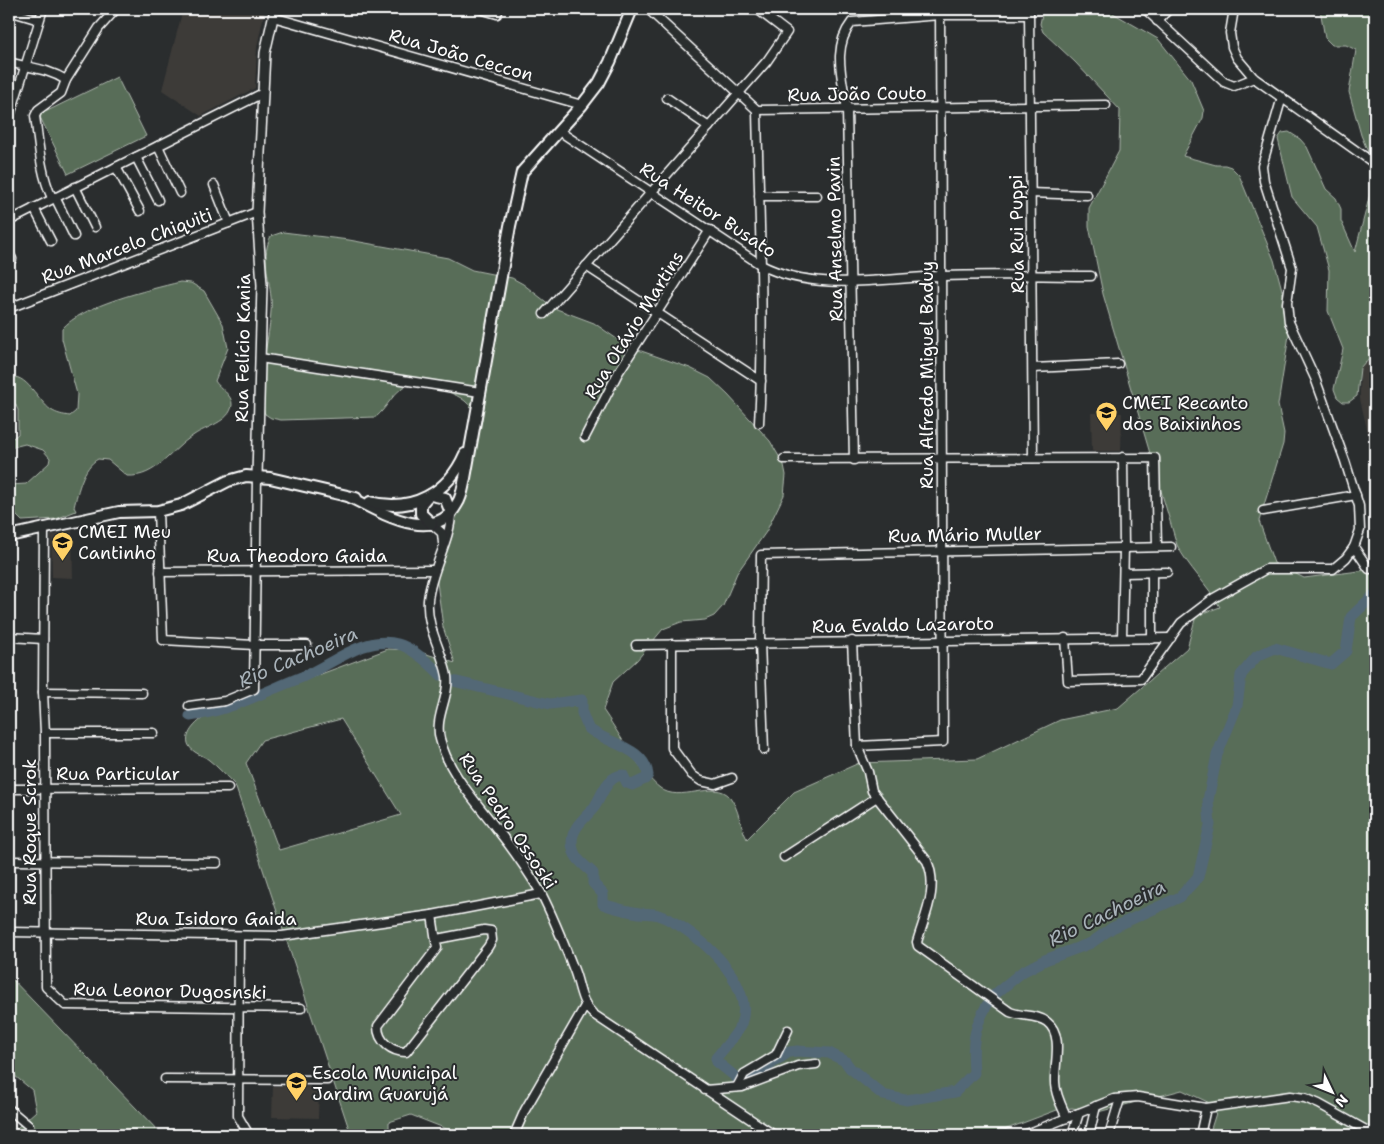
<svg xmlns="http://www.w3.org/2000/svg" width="1384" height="1144" font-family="'Shantell Sans',sans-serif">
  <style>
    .built { fill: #3d3b38 }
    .green { fill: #596d58; stroke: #acb6ac; fill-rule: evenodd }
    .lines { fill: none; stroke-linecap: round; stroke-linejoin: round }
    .river { stroke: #536776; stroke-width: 11 }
    .minor-casing { stroke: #fff; stroke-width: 11 }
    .tertiary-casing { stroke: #fff; stroke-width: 12 }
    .secondary-casing { stroke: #fff; stroke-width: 14 }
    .minor { stroke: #2a2d2e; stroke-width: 8 }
    .tertiary { stroke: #2a2d2e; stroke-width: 9 }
    .secondary { stroke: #2a2d2e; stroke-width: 10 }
    .labels { text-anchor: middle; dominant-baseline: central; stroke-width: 4; stroke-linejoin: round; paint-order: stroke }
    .street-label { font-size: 18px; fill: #fff; stroke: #2a2d2e }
    .poi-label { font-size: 18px; fill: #fff; stroke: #2a2d2e; text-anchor: start }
    .water-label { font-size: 19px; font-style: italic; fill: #a9b3ba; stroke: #2a2d2e }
  </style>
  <rect width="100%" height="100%" fill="#2a2d2e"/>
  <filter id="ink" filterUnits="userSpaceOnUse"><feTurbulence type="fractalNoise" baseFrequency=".02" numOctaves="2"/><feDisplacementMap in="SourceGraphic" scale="10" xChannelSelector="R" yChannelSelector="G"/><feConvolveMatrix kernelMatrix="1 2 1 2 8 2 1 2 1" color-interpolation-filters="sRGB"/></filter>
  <g filter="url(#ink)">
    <g class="built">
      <polygon points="183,9 265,9 257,47 255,88 201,116 162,90"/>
      <polygon points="1375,360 1375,445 1369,438 1360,399 1360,368 1366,361"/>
      <polygon points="1091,413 1122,413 1121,451 1092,451"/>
      <polygon points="72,531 73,578 52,577 51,535"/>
      <polygon points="273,1086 319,1087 318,1118 272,1117"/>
    </g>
    <g class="green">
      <path d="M1043 9H1106L1158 39 1191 80 1204 111 1203 118 1183 156 1216 165H1225L1231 167 1239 175 1274 260 1288 312 1289 335 1278 405 1284 433 1283 444 1259 521 1274 563 1304 578 1375 569V1135H1209L1216 1113 1214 1105 1182 1090 1098 1112 1072 1108 1057 1110 991 1135H462L411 1115 389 1122V1135H351L235 785C226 776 218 767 209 760 205 756 199 755 195 752 179 741 192 726 203 718L388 649 414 650 455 663 443 627 436 575 479 425C471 390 438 389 408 385 393 391 388 407 376 417L281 420 271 418 265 414C253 384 274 329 271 297 269 277 261 255 271 236L283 232 349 240 448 258 472 270 512 278 523 284 554 308 594 323 627 346 690 368 710 378 728 395 770 441 784 465 786 475 784 495 766 532 737 573 723 606 714 616 705 620 681 622 663 629 637 660 613 682 603 710C617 730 642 775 660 788 679 804 715 779 730 797 739 809 740 826 747 839L794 792 859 763 977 759 1060 720 1118 708 1187 648 1196 616 1220 607C1208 585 1188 567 1177 545L1103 294 1089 226V208L1119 151 1120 110 1075 62 1043 32 1040 24ZM341 719 401 815 279 850 246 763 262 740Z"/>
      <polygon points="1320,9 1375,9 1375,169 1361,135 1349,92 1356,50 1346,45 1332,45 1325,38"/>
      <polygon points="117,77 146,136 68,174 39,115"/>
      <polygon points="1289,132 1300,139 1307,147 1326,189 1336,198 1341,209 1341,221 1355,252 1375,175 1375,360 1366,361 1360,368 1357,396 1349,402 1343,402 1337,397 1334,389 1343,349 1328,311 1329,270 1317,227 1292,197 1278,139 1282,133"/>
      <path d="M180 282 191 283 204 291 223 324 228 348 215 381C219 388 233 395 232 405 230 422 205 427 194 435 171 449 157 478 127 476L108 460 98 459C83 467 78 491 74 507L76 511 56 519 22 521 16 515 10 485 26 484 49 463 50 458 43 450 25 444 9 448V441L18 434V410L9 391V378C25 371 39 402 51 410 57 414 63 415 70 416L76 411 77 394 62 339V329C82 305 148 290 180 282Z"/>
      <polygon points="9,976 162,1135 9,1135 36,1111 32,1090 9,1071"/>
    </g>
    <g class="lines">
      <g class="river">
        <path d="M453 681 550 704 582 700V713L588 728C605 743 645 747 648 775L645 779 632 785 627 783 623 775C607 776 602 795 595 806 587 817 572 826 572 842 572 857 583 864 593 873V883L603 894V904C614 908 627 911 639 913 646 914 652 913 658 915 693 927 757 982 741 1024 736 1036 724 1048 716 1058L717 1062 742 1082 746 1083 775 1061 789 1052 797 1051 829 1053 845 1061 850 1068 883 1095 906 1100 955 1092 974 1073C972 1045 973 1029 987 1005"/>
        <path d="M190 716C229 711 266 691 302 677 332 665 363 635 398 644 413 648 430 664 441 675"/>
        <polyline points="993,996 1022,972 1045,960 1091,943 1112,928 1180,897 1198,877 1210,825 1208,800 1217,755 1237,706 1241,675 1257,656 1275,648 1331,664 1346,651 1351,617 1375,594"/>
      </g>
      <defs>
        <g id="minor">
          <polyline points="480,9 497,14 499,9"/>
          <polyline points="648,9 757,110 1106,105"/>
          <polyline points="1029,9 1033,458"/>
          <polyline points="1145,9 1224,82 1234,86 1254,78"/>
          <polyline points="1234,9 1230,33 1232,47 1237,58 1254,78 1375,164"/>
          <polyline points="9,11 39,20"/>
          <polyline points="273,17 582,105"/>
          <polyline points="1157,21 1169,9"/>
          <path d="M9 62C29 68 47 68 66 80"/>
          <polyline points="667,98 709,127"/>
          <path d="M757 110C759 214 765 319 759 423"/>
          <polyline points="9,119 43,9"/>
          <path d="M559 131 761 265C816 293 883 278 942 276 992 274 1042 276 1091 276"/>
          <polyline points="158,146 180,193"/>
          <polyline points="136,157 158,200"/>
          <polyline points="116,167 140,211"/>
          <polyline points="214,185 229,223"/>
          <polyline points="75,187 95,227"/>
          <polyline points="1030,193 1087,195"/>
          <polyline points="759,196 817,196"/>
          <polyline points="55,197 74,236"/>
          <path d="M52 198C40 172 39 144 35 116L38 110 61 93 66 80 99 28 116 9"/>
          <polyline points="34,208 51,241"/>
          <polyline points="9,221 261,94"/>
          <polyline points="9,253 12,259"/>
          <polyline points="586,266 761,381"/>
          <polyline points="9,308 257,212"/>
          <polyline points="544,314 767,61 787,32 757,9"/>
          <polyline points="260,358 480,392"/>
          <polyline points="1033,368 1118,364"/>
          <polyline points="585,437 618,373 710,230"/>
          <polyline points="784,459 1155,458 1157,546"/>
          <path d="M854 460 847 110C843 79 831 49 852 22L940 15H1029"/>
          <polyline points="158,511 163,640 254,645 307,645"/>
          <polyline points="1263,511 1356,495"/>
          <path d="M451 513C451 539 431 570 428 600 426 628 442 650 447 676 450 697 434 717 440 739 449 774 475 800 496 828 512 848 528 871 541 893 554 918 564 944 574 970 580 985 580 1002 593 1014L774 1135"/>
          <polyline points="432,524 442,533 443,543"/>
          <polyline points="44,527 43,692 45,733 46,987 65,1005 301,1008"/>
          <polyline points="1354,547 1369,569 1375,568"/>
          <polyline points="160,572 434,570"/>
          <polyline points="1152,572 1152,639"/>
          <polyline points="1124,573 1167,572"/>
          <polyline points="9,637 43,639"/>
          <polyline points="1065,638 1068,681 1141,679 1181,623 1214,598 1266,569 1333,569 1346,558 1354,547 1360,530 1359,506 1345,461 1315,378 1289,322 1287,303 1292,268 1264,181 1262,166 1282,97"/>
          <polyline points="1122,638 1124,547 1123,457"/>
          <path d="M852 641 857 746 868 772 872 791 927 861C939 888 925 915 917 942L918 946 1010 1012C1022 1017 1037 1014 1047 1022 1064 1035 1054 1064 1055 1082 1055 1094 1062 1107 1067 1118"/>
          <polyline points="672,644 672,748 692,775 701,781 715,784 732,778"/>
          <polyline points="636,645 1171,638"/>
          <polyline points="43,692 142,693"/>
          <polyline points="189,706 225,701 254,689 257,476"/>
          <polyline points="45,733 154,733"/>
          <polyline points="857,746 943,742 940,9"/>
          <polyline points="764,750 760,642 761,555 1171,547"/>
          <polyline points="9,789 228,788"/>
          <polyline points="784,857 877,797"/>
          <polyline points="9,861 217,863"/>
          <path d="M432 915 437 948 378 1026C378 1042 392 1052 406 1052L488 947 492 940 491 931 484 930 437 939"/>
          <polyline points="9,932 282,936 432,915 541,894"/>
          <polyline points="239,936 238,1116 249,1135"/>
          <polyline points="165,1079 327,1080"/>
          <polyline points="737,1087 744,1074 776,1055 788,1030"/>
          <polyline points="705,1090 742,1087 798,1066 816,1064"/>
          <polyline points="9,1109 29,1126"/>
          <polyline points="514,1135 525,1110 585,1006"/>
          <polyline points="1024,1135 1114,1099 1138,1097 1206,1108 1290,1096 1305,1098 1319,1104 1375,1135"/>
          <polyline points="1072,1135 1079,1113"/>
          <polyline points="1089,1135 1096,1106"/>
          <polyline points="1109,1135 1120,1099"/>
          <polyline points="1200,1135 1206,1108"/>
        </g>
        <polyline id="tertiary" points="257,476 262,285 257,212 265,53 275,9"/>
        <g id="secondary">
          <polyline points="431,495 445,498 451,513"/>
          <path d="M350 497C380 512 434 546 457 504 462 497 463 487 465 478L510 226 522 172 582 105 599 83 610 62 632 9"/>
          <polyline points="426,498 421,504 421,514 432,524"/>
          <path d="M370 502C412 513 448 493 465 454"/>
          <polyline points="9,536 119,512 158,511 181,505 228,481 246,476 270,478 356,498"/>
        </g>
      </defs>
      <use href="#minor" class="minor-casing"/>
      <use href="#tertiary" class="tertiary-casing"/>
      <use href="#secondary" class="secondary-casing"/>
      <use href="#minor" class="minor"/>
      <use href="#tertiary" class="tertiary"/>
      <use href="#secondary" class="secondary"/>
    </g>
  </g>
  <defs>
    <symbol id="school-pin" viewBox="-11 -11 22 30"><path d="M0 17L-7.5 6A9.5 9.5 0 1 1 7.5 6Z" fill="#ffd166" stroke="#2a2d2e"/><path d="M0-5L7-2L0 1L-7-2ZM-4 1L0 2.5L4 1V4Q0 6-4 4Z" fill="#111"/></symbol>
  </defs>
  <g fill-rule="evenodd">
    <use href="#school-pin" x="1094" y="400" width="25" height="34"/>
    <use href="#school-pin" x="50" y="530" width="25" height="34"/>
    <use href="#school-pin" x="284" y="1070" width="25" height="34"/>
  </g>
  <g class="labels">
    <g class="street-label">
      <text transform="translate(461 55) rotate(16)">Rua João Ceccon</text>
      <text transform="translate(857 94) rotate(-1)">Rua João Couto</text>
      <text transform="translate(708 210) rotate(33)">Rua Heitor Busato</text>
      <text transform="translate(1017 234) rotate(-91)">Rua Rui Puppi</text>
      <text transform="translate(835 239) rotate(-91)">Rua Anselmo Pavin</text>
      <text transform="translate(127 246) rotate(-21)">Rua Marcelo Chiquiti</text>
      <text transform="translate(634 325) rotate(-58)">Rua Otávio Martins</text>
      <text transform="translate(243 348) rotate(-89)">Rua Felício Kania</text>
      <text transform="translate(927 375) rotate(-90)">Rua Alfredo Miguel Baduy</text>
      <text transform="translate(965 535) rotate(-1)">Rua Mário Muller</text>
      <text x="297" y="556">Rua Theodoro Gaida</text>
      <text transform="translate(903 625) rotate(-1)">Rua Evaldo Lazaroto</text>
      <text x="118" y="774">Rua Particular</text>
      <text transform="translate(508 821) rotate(56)">Rua Pedro Ossoski</text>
      <text transform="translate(30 832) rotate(-90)">Rua Roque Scrok</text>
      <text x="216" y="919">Rua Isidoro Gaida</text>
      <text transform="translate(170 991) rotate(1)">Rua Leonor Dugosnski</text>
    </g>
    <g class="poi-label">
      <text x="1122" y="403">CMEI Recanto<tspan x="1122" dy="21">dos Baixinhos</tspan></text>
      <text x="78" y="532">CMEI Meu<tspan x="78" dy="21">Cantinho</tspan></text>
      <text x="312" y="1073">Escola Municipal<tspan x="312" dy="21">Jardim Guarujá</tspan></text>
    </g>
    <g class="water-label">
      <text transform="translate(298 657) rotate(-23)">Rio Cachoeira</text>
      <text transform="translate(1107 913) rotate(-26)">Rio Cachoeira</text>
    </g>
  </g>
  <rect width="1384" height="1144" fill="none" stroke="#2a2d2e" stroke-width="30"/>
  <rect x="15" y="15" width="1354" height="1114" fill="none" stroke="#fff" stroke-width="2" filter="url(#ink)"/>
  <g transform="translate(1332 1092) rotate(133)" stroke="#2a2d2e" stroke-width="4" paint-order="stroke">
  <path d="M0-4L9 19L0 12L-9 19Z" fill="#ffffff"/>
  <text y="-8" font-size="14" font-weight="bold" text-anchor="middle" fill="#ffffff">N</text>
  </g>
</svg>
